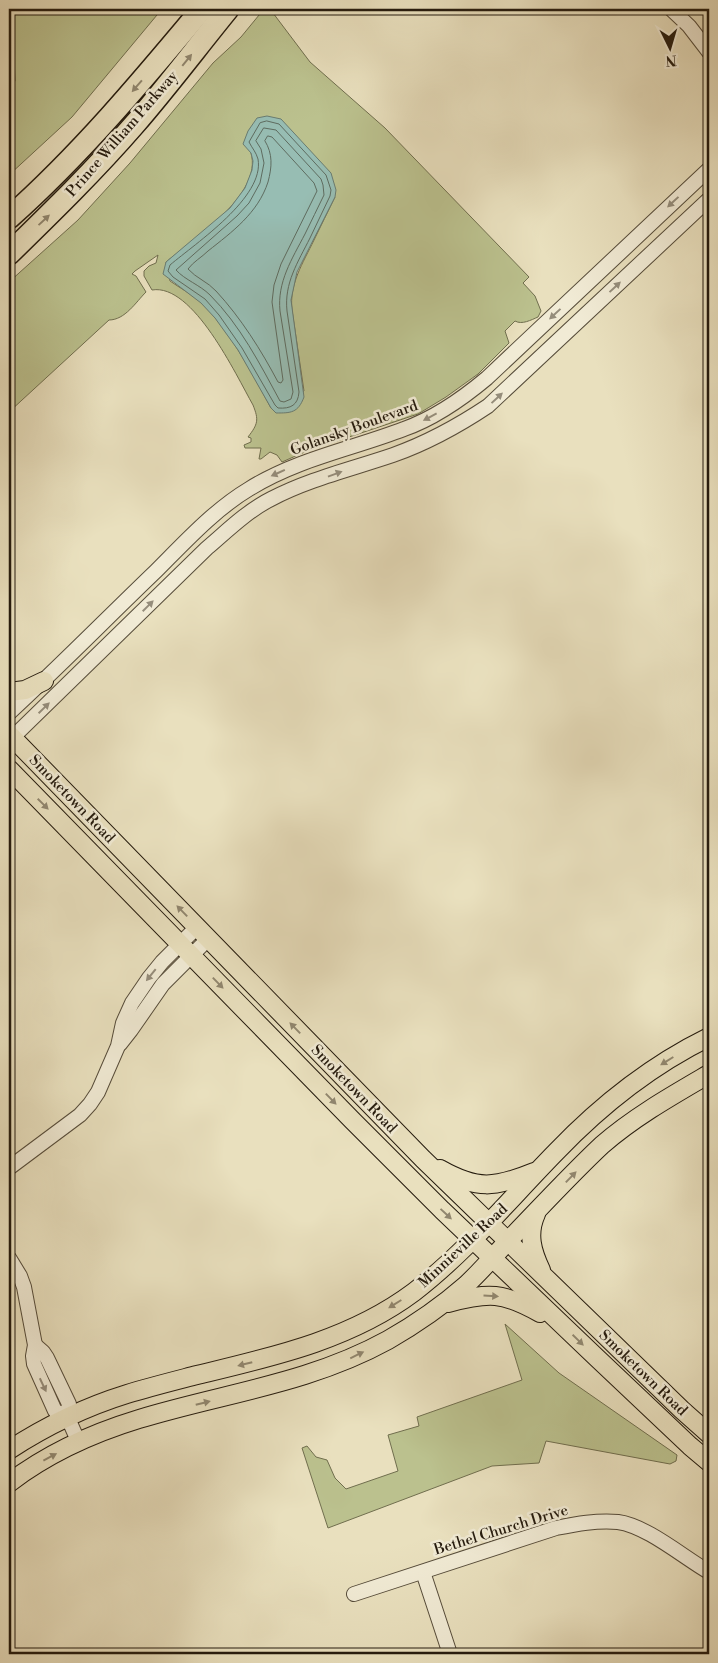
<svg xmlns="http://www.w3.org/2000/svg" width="718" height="1663" font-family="'Libre Bodoni',serif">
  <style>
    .green { fill: #bbc18e; stroke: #706e4e; fill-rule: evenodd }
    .water { fill: #97bdb3; stroke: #697c71 }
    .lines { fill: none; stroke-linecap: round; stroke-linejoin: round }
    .shore { stroke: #5e6c60; stroke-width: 1 }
    .minor-casing { stroke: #564c3a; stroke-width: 16 }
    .major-casing { stroke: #251b0e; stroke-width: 20 }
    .highway-casing { stroke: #251b0e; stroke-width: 24 }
    .minor { stroke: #f1ebd5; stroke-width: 14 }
    .major { stroke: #e9e0be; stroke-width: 18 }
    .highway { stroke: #e9e0be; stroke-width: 21 }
    .oneway { fill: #91876f }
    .oneway2 { fill: #958d7b }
    .labels { text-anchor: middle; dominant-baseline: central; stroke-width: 5; stroke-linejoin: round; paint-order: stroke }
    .street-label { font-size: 15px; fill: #251b0e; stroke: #f1ebd5 }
  </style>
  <rect width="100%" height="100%" fill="#e9e0be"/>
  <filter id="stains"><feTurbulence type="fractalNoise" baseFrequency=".004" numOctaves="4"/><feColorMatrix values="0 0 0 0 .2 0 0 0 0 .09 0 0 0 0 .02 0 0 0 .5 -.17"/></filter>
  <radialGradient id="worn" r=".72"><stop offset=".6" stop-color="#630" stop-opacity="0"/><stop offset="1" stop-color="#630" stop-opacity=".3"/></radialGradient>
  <g class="green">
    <polygon points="12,9 162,9 72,117 9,175 9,89 15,81"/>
    <path d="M264 9H270L310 62 385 128 529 277 523 283 535 296 541 311 538 317C531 320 522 325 515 321L505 331 509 343 478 374 446 397 418 414 307 451 282 462 277 455 270 452 261 459H259L261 448H245L244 445 251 442V438L248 437C258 424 259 420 253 405 236 375 193 283 152 290L144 276V271L149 266 156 263 158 255 135 271 132 274 136 276 146 292C136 302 125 320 109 320L9 412V282L78 220 130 163 213 63 241 37ZM251 153 335 197C328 211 321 226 314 240 303 263 289 284 292 310L304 391 271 408C252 373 230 331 202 303 193 295 180 288 170 281L166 262C194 239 263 194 251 153Z"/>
    <polygon points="505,1324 559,1373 677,1455 676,1461 670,1464 546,1441 539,1463 492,1466 328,1528 302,1448 307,1446 316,1457 327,1460 335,1478 346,1489 398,1471 388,1435 419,1426 417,1417 522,1380"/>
  </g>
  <path class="water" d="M267 116 281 119 331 173 336 190 335 197 297 272 291 300 304 397C298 413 291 413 276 413L271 408 238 350 215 318 201 303 163 274 166 262 230 208 245 188 252 170 253 161 251 153 243 144 248 131 257 118Z"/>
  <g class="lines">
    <g class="shore">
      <path d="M267 121 279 124 326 175 331 190 330 196C323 210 317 224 310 238 298 262 284 283 287 311L299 392C298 405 291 409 278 408L275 405 242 348 219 315 205 299 173 277 168 271 170 265C196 243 265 197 258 159 256 152 252 148 249 142L260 123Z"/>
      <path d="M264 128 276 130 321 179 323 185 324 195C318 208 311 221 305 234 292 259 277 282 280 311L293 392 291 399 284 402 280 401C260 364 240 325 210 295 200 285 185 280 176 270L237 216 249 203 260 183 264 163 261 149 256 141Z"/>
      <path d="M268 136 272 137 314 183 317 191 281 264 274 285 272 302 283 380 281 383 278 382C261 350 241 318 216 291 208 282 196 278 188 269 193 262 202 257 208 251 232 232 258 213 268 182 272 167 273 154 265 141Z"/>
    </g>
    <defs>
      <g id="minor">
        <polyline points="671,9 689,26 709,52"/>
        <path d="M9 713C59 667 107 618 156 571 185 542 214 510 249 489 297 459 352 449 404 429 435 418 462 399 487 378L709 169"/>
        <path d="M9 741 207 548C227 531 247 511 271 499 309 479 352 469 393 455 427 443 458 426 488 406L709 199"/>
        <polyline points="120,1044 131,1030 163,984 208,939"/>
        <polyline points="9,1168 80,1115 90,1104 98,1092 118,1046 123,1023 132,1003 149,978 162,962 197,927"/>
        <polyline points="9,1258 20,1276 24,1287 35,1345 33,1356 34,1364 55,1411 67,1416"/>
        <polyline points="35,1345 43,1352 47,1358 69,1404 67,1416 79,1443"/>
        <polyline points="423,1572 450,1654"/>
        <path d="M354 1594 556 1528C576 1524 597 1520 618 1522 647 1526 683 1557 709 1572"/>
      </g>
      <g id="major">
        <polyline points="9,692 25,690 44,681"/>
        <polyline points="9,734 423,1159 682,1410 709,1434"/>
        <polyline points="9,769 353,1121 442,1210 597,1358 690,1446 709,1462"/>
        <path d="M440 1169C477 1190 495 1188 534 1172"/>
        <path d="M536 1214C527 1234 532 1251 541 1270"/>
        <path d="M448 1303C489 1292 503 1292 540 1313"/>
        <path d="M9 1450C46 1426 85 1407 127 1394 150 1387 174 1381 197 1375 272 1357 350 1340 414 1292 467 1251 509 1200 556 1152 600 1106 652 1065 709 1037"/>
        <path d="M9 1483C47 1454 93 1433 139 1419 224 1393 308 1384 388 1340 416 1324 442 1306 466 1285 480 1272 493 1257 506 1243 538 1210 569 1176 602 1145 634 1117 673 1095 709 1074"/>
      </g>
      <g id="highway">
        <path d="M9 218C80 155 141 82 202 9"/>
        <path d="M9 254C52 212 95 170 134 125 167 87 197 47 228 9"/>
      </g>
    </defs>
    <use href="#minor" class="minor-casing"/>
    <use href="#major" class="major-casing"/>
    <use href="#highway" class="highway-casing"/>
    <use href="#minor" class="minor"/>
    <use href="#major" class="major"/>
    <use href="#highway" class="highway"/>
  </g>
  <defs><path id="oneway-solid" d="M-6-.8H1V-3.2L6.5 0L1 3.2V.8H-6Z" transform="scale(1.25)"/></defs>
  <g class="oneway">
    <use href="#oneway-solid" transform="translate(187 60) rotate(-51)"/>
    <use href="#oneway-solid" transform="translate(137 86) rotate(131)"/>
    <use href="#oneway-solid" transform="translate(44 220) rotate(-43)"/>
    <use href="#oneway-solid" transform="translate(43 804) rotate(45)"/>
    <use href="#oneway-solid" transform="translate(182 911) rotate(-134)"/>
    <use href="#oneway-solid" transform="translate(218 983) rotate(46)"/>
    <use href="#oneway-solid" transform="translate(295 1028) rotate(-134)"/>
    <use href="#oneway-solid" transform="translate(667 1061) rotate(148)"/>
    <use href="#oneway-solid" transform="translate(331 1099) rotate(46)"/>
    <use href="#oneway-solid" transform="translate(571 1177) rotate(-46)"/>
    <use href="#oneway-solid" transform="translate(446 1214) rotate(43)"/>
    <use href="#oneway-solid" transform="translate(491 1296) rotate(3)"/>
    <use href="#oneway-solid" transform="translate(395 1304) rotate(148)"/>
    <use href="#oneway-solid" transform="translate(578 1340) rotate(44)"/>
    <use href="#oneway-solid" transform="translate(357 1355) rotate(-26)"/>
    <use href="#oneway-solid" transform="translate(245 1364) rotate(166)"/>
    <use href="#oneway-solid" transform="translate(203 1403) rotate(-14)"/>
    <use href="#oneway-solid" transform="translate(50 1457) rotate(-28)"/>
  </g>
  <g class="oneway2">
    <use href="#oneway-solid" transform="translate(673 202) rotate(137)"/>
    <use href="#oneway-solid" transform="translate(615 287) rotate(-43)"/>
    <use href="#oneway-solid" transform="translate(555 314) rotate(137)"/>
    <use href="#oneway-solid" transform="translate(497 398) rotate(-43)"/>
    <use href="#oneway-solid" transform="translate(430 417) rotate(152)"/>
    <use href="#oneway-solid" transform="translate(278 473) rotate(156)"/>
    <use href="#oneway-solid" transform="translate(335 474) rotate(-20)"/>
    <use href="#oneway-solid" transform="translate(148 606) rotate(-45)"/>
    <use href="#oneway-solid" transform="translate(44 708) rotate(-44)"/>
    <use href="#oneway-solid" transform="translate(151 975) rotate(129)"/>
    <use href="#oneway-solid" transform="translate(43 1385) rotate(65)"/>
  </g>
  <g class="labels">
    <g class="street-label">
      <text transform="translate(122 134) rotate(-49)">Prince William Parkway</text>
      <text transform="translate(354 428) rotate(-20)">Golansky Boulevard</text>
      <text transform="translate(72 799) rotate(46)">Smoketown Road</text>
      <text transform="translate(354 1089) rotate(46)">Smoketown Road</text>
      <text transform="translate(463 1246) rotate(-43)">Minnieville Road</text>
      <text transform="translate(643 1373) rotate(44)">Smoketown Road</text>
      <text transform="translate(501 1530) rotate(-17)">Bethel Church Drive</text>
    </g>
  </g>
  <rect width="718" height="1663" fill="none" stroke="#e9e0be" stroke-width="30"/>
  <rect x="10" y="10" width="698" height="1643" fill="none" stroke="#251b0e" stroke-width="2.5"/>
  <rect x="15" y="15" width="688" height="1633" fill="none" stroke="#251b0e"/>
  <g transform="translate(670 48) rotate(175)" stroke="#f1ebd5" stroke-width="4" paint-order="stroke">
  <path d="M0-4L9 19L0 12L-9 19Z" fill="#251b0e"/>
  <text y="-8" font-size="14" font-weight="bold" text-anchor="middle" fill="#251b0e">N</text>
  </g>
  <rect width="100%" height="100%" filter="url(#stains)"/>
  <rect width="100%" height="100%" fill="url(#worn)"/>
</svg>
